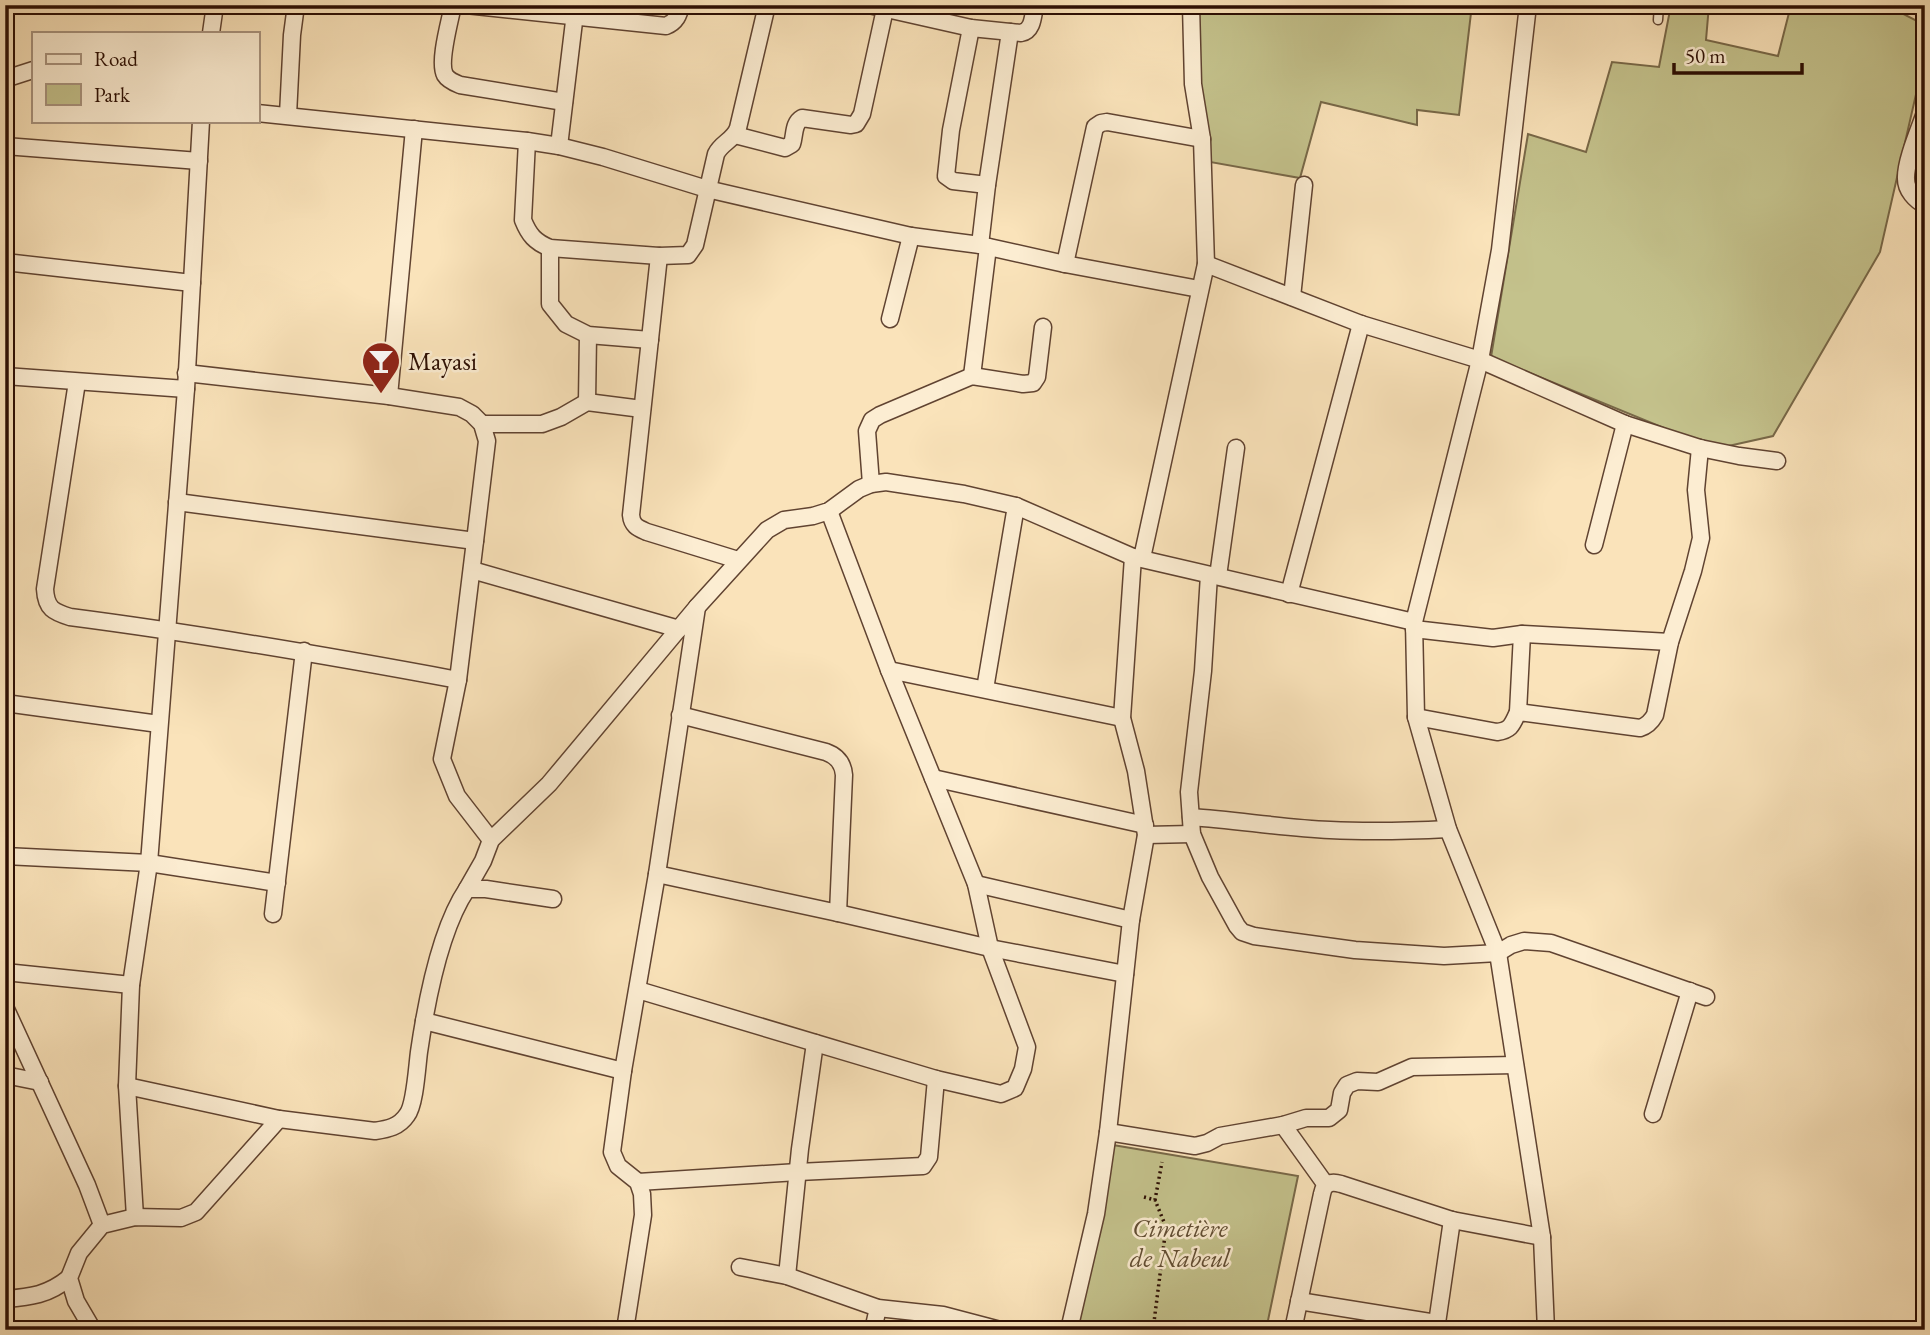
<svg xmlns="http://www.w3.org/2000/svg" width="1930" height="1335" font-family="'EB Garamond',serif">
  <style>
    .green { fill: #c4c28c; stroke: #786848; stroke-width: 2 }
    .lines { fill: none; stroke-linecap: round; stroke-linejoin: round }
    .lane-casing { stroke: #604331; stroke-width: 11 }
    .street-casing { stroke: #604331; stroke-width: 19 }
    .path { stroke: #2c0e03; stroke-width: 3.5; stroke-dasharray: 2 3.5; stroke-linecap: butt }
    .lane { stroke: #fcedd2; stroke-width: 8 }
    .street { stroke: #fcedd2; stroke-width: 16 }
    .labels { text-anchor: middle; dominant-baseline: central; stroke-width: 5; stroke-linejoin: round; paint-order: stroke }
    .poi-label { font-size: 26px; fill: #2c0e03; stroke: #fcedd2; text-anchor: start }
    .park-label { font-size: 26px; font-style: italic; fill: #614d33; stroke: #fcedd2 }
  </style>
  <rect width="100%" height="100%" fill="#fae3ba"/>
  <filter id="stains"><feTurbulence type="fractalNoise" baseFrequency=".00286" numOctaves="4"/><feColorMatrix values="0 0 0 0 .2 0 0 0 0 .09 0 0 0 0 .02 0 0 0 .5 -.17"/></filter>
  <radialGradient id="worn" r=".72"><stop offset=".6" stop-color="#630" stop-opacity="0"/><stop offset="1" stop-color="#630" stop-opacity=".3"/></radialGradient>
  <g class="green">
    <polygon points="1195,5 1510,5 1510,14 1471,13 1459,115 1417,110 1417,125 1321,102 1300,178 1210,162 1194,58"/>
    <polygon points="1671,5 1709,5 1706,40 1778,56 1791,5 1886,5 1925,25 1925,55 1880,252 1773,436 1715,449 1491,357 1528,134 1586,152 1612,62 1659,67"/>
    <polygon points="1113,1145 1298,1176 1266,1330 1074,1330"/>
  </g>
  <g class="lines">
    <defs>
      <polyline id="lane" points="1658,20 1659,5"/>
      <g id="street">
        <path d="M453 5C450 21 438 62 445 75 448 80 455 83 460 85L564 102"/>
        <path d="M466 5 666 26C676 22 679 15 681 5"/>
        <path d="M869 5 971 28 1021 33C1033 31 1033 16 1035 5"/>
        <polyline points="1528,5 1500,250 1480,360 1414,622 1416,717 1448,829 1498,953 1542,1237 1546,1330"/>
        <polyline points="971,28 951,130 946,176 953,181 987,185"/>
        <polyline points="211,33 215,5"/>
        <polyline points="5,79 33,70"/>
        <polyline points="257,113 527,141 559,146 603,157 707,189 911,236 980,245 1065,264 1199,289"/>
        <path d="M1925 113C1919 130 1905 162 1906 179 1906 190 1915 200 1925 205"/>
        <polyline points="288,115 292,35 296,5"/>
        <path d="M735 135 785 148 792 144C795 135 793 123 802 118L851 125 856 124 862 114 885 9"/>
        <path d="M527 141 523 220C529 235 535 242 550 248L659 256 688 255 695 245 716 154C721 143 734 140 738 128L767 5"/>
        <polyline points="5,146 199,161"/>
        <polyline points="559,146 576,5"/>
        <polyline points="980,245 987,185 1010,32"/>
        <polyline points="550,248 550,304 566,324 588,335 650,340"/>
        <path d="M659 256 631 515C632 526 638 528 647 532L738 560"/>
        <polyline points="5,262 192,283"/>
        <polyline points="1065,264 1095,127 1101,123 1107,122 1202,139"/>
        <polyline points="1206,264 1361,324 1480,360 1625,424 1700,448 1739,456 1777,461"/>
        <polyline points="1292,297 1304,185"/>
        <polyline points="890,319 911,236"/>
        <polyline points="186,373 389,396 459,407 472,414 482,424 487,441 475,541 458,680 442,759 457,796 491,840"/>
        <polyline points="5,376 186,389"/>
        <polyline points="972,376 988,247"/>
        <path d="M77 382 45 589C46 609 54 612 70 617 201 634 329 656 458 680"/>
        <polyline points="389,396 414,129"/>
        <polyline points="587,402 588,335"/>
        <polyline points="482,424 542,424 561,417 587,402 642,409"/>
        <polyline points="871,484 867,431 872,420 880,415 972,376 1023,384 1033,383 1037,377 1043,327"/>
        <polyline points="177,502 475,541"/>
        <polyline points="1594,545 1625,424"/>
        <polyline points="1142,558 1206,264 1202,139 1193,84 1191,5"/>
        <polyline points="472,570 679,629"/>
        <polyline points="1209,575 1203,671 1189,792 1192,834 1210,877 1237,926 1242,932 1254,936 1355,950 1444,956 1498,953 1511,945 1524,941 1551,943 1706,997"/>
        <polyline points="1218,576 1236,448"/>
        <polyline points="1289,594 1361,324"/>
        <polyline points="1414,629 1493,638 1522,634 1670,642"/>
        <polyline points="889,670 1122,718"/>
        <polyline points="985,689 1016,506"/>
        <polyline points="5,703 159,724"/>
        <polyline points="1518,712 1522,634"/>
        <path d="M680 715 826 752C837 756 843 763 844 775L838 913"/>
        <path d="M1416 717 1497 732C1511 730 1512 725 1518 712L1640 728C1647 726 1651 722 1655 715L1670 642 1693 571 1701 538 1696 490 1700 448"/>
        <polyline points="933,778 1145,825"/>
        <path d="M1191 817C1237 820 1283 828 1330 830 1369 832 1409 831 1448 829"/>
        <polyline points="1146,835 1192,834"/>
        <polyline points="5,856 149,863 277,883"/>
        <polyline points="657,874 838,913 990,948 1125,974"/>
        <polyline points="976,884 1131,920"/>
        <polyline points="467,889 483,861 491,840 549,784 697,607 767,530 784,520 813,516 829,511 859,489 871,484 886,482 964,494 1016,506 1133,557 1414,622"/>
        <polyline points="273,914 304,651"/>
        <polyline points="5,972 131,985"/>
        <polyline points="638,990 936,1079"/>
        <polyline points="5,1007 87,1185 102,1225"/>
        <polyline points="424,1021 623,1071"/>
        <polyline points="5,1075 40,1082"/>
        <path d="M127 1086 279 1119 375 1131C388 1129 399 1127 407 1115 415 1105 417 1067 419 1052 426 1004 440 929 467 889H486L553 899"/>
        <polyline points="1653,1114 1690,991"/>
        <polyline points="1283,1125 1326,1185"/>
        <polyline points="1108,1132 1195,1146 1207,1143 1220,1136 1283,1125 1306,1118 1329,1118 1339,1110 1342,1093 1347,1085 1357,1081 1378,1082 1412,1067 1515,1065"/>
        <polyline points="638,1182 798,1172 923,1166 929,1157 936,1079 1001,1094 1015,1088 1023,1069 1027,1047 990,948 976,884 889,670 829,511"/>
        <polyline points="135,1217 127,1086 131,985 149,863 186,389 201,121"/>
        <polyline points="740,1267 787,1276 878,1308 943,1315 1000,1330"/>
        <polyline points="787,1276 800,1149 815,1043"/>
        <path d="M5 1299C31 1297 48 1295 69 1278"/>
        <polyline points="1299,1301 1436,1323"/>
        <polyline points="93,1330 76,1301 69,1278 79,1253 102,1225 135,1217 181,1218 196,1212 279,1119"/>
        <polyline points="625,1330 643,1215 642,1194 638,1182 618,1166 612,1152 623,1071 657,874 697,607"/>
        <polyline points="873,1330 878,1308"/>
        <polyline points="1069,1330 1096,1214 1108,1132 1131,920 1146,835 1136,771 1122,718 1133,557"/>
        <path d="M1293 1330 1322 1194C1324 1183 1331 1181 1341 1184L1452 1220 1542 1237"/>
        <polyline points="1436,1330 1452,1220"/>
      </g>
    </defs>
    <use href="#lane" class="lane-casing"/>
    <use href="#street" class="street-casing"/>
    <g class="path">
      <polyline points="1144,1197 1155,1200 1162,1162"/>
      <polyline points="1153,1330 1166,1227 1155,1200"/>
    </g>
    <use href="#lane" class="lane"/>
    <use href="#street" class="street"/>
  </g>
  <defs>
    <symbol id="bar-pin" viewBox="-11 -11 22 30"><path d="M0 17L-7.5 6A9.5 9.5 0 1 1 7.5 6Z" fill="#8f2418" stroke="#fcedd2"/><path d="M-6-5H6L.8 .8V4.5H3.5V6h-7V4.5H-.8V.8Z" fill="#fff"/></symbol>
  </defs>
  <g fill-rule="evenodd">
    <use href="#bar-pin" x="359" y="339" width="44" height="60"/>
  </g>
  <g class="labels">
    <g class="poi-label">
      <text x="408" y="361">Mayasi</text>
    </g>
    <g class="park-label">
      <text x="1180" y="1228">Cimetière<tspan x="1180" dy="30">de Nabeul</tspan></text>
    </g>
  </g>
  <rect width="1930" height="1335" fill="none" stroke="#fae3ba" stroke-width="28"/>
  <rect x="7" y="7" width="1916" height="1321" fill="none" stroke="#2c0e03" stroke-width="3.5"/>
  <rect x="14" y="14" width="1902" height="1307" fill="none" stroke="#2c0e03" stroke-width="2"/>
  <rect x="32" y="32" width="228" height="91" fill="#fcedd2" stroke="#a9947f" stroke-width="2"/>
  <rect x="46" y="54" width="35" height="10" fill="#fcedd2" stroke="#a9947f" stroke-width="2"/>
  <text x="94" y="66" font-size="21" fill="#2c0e03">Road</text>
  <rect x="46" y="84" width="35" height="21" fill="#c4c28c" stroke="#a9947f" stroke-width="2"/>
  <text x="94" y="102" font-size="21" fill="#2c0e03">Park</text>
  <path d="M1674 63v10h128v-10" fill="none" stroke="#2c0e03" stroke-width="3.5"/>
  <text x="1685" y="63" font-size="21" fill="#2c0e03" stroke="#fcedd2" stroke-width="5" paint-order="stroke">50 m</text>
  <rect width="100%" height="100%" filter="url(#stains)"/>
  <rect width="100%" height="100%" fill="url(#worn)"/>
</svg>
